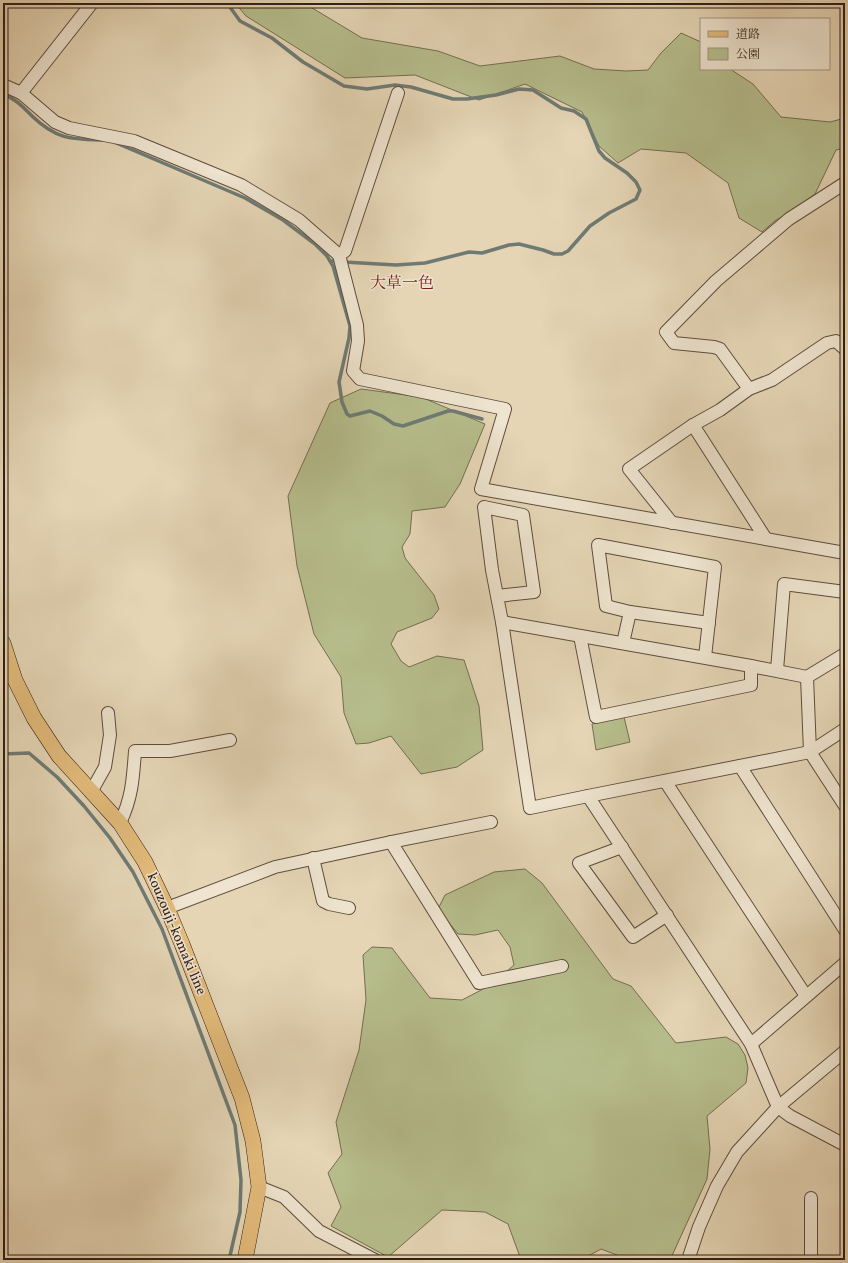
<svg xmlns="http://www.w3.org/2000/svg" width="848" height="1263" font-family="Vollkorn,'Noto Serif JP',serif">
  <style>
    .green { fill: #b6bd8c; stroke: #746e51 }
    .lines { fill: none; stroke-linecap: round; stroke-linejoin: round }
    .stream { stroke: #6e7b74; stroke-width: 3.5 }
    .minor-casing { stroke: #5f4c3e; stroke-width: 14 }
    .major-casing { stroke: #321f16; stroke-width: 16 }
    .minor { stroke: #eee4cf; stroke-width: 12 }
    .major { stroke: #e2ba7a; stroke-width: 15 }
    .labels { text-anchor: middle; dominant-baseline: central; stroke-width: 3; stroke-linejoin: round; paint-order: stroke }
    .street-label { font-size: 14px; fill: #321f16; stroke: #eee4cf }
    .quarter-label { font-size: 16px; fill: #7a1f14; stroke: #eee4cf }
  </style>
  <rect width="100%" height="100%" fill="#e5d5b5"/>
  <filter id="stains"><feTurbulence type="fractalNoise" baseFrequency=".005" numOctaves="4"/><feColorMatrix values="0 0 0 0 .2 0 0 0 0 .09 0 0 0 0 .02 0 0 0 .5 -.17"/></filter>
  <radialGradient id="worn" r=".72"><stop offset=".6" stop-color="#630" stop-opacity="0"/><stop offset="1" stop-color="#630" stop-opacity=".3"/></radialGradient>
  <g class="green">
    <polygon points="235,3 304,3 362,38 438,51 480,66 560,56 594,69 626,71 648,70 661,53 681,33 701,42 701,69 730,69 753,84 781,117 830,122 845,118 845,148 836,150 815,194 793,211 776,220 762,232 739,218 728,183 686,153 641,149 618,163 599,146 582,112 525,84 479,100 415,75 345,78 246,16"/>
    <polygon points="361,389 421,397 485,424 460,484 445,507 412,511 410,534 402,547 405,558 434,595 439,609 432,618 397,632 391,644 401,661 409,667 437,656 464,660 479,706 483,750 457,767 421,774 391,736 369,743 356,744 344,713 341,677 314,634 297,566 288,496 330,403"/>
    <polygon points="624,717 630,742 596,750 592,724"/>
    <polygon points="525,869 542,883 613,979 631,986 676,1043 726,1037 738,1044 745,1055 748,1068 746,1083 707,1116 710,1149 707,1179 670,1260 621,1260 617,1255 601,1249 581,1260 539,1260 520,1257 508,1224 485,1212 442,1210 388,1257 331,1226 341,1207 328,1173 342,1154 336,1122 359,1050 366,1000 363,955 372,947 392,948 430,998 462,1000 491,985 514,965 510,947 498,930 475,935 458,934 438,909 445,895 494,872"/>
  </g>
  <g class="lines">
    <g class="stream">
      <polyline points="227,3 240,21 272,38 303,62 344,86 367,89 395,85 411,87 453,99 467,99 496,95 519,89 533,90 561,108 574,111 586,119 599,151 605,158 627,173 636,182 640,190 636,199 609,213 590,226 568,251 562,254 554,254 543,250 519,244 509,245 482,253 469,252 425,263 396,265 344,262"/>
      <path d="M3 94C16 99 23 107 32 116 56 139 70 139 101 140"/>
      <polyline points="114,142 245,198 283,220 315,244 327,256 333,266 350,326 349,338 339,382 342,402 347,414 350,416 370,411 382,416 394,424 403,426 448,411 453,411 482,419"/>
      <polyline points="330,261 338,261"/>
      <polyline points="3,754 29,753 57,777 84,806 110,838 133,872 162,929 235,1125 241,1180 240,1212 229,1260"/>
    </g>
    <defs>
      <g id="minor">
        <polyline points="3,85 21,93 55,122 69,128 134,141 241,185 299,220 339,255 357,325 358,341 353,371 360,379 505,409 481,489 845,553"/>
        <polyline points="21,93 92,3"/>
        <polyline points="339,255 345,251 398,93"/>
        <polyline points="749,389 720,349 714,347 674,343 666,332 716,281 789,219 845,183"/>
        <polyline points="693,425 766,539"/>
        <polyline points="672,523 629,469 693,425 720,410 749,389 772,380 827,343 836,341 845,349"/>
        <polyline points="497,596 534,592 523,515 484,507 492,570 502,622 530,808 588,796 810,752 845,729"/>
        <polyline points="630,612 709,623"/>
        <polyline points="502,622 751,666 807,677"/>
        <polyline points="580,636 596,717 751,685 751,666"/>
        <polyline points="623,643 630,612 606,606 598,545 715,567 705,657"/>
        <polyline points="845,654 807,677 810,752 845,806"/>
        <polyline points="777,670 784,584 845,592"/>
        <polyline points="740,766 845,930"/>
        <polyline points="665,781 806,996"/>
        <polyline points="91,792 105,767 110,735 108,713"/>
        <polyline points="588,796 751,1044 778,1107 790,1116 845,1145"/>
        <path d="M120 823C132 798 133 779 135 751H170L230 740"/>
        <polyline points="391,842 479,983 562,966"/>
        <polyline points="622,847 579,863 633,937 667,915"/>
        <polyline points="313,858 323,901 329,904 349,908"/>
        <polyline points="167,908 275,867 391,842 491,822"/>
        <polyline points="751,1044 845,963"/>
        <polyline points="259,1187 284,1197 319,1231 375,1260"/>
        <polyline points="688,1260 699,1227 717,1186 737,1152 778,1107 845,1051"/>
        <polyline points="811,1260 811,1198"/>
      </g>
      <polyline id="major" points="3,643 15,680 34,718 59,756 120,823 145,862 167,908 182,944 242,1098 253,1141 259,1187 245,1260"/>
    </defs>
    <use href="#minor" class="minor-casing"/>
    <use href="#major" class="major-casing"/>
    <use href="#minor" class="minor"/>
    <use href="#major" class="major"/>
  </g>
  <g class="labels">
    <g class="street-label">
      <text transform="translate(176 934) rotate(67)">kouzouji-komaki line</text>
    </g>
    <g class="quarter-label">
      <text x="402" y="284">大草一色</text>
    </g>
  </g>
  <rect width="848" height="1263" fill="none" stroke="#e5d5b5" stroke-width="16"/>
  <rect x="4" y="4" width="840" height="1255" fill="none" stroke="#321f16" stroke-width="2"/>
  <rect x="8" y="8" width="832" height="1247" fill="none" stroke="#321f16"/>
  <rect x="700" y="18" width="130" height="52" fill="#eee4cf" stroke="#a39585"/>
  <rect x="708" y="31" width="20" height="6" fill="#e2ba7a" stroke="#a39585"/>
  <text x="736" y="38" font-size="12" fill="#321f16">道路</text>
  <rect x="708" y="48" width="20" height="12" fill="#b6bd8c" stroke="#a39585"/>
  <text x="736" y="58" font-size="12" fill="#321f16">公園</text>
  <rect width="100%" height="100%" filter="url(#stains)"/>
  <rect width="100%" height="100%" fill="url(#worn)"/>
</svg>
